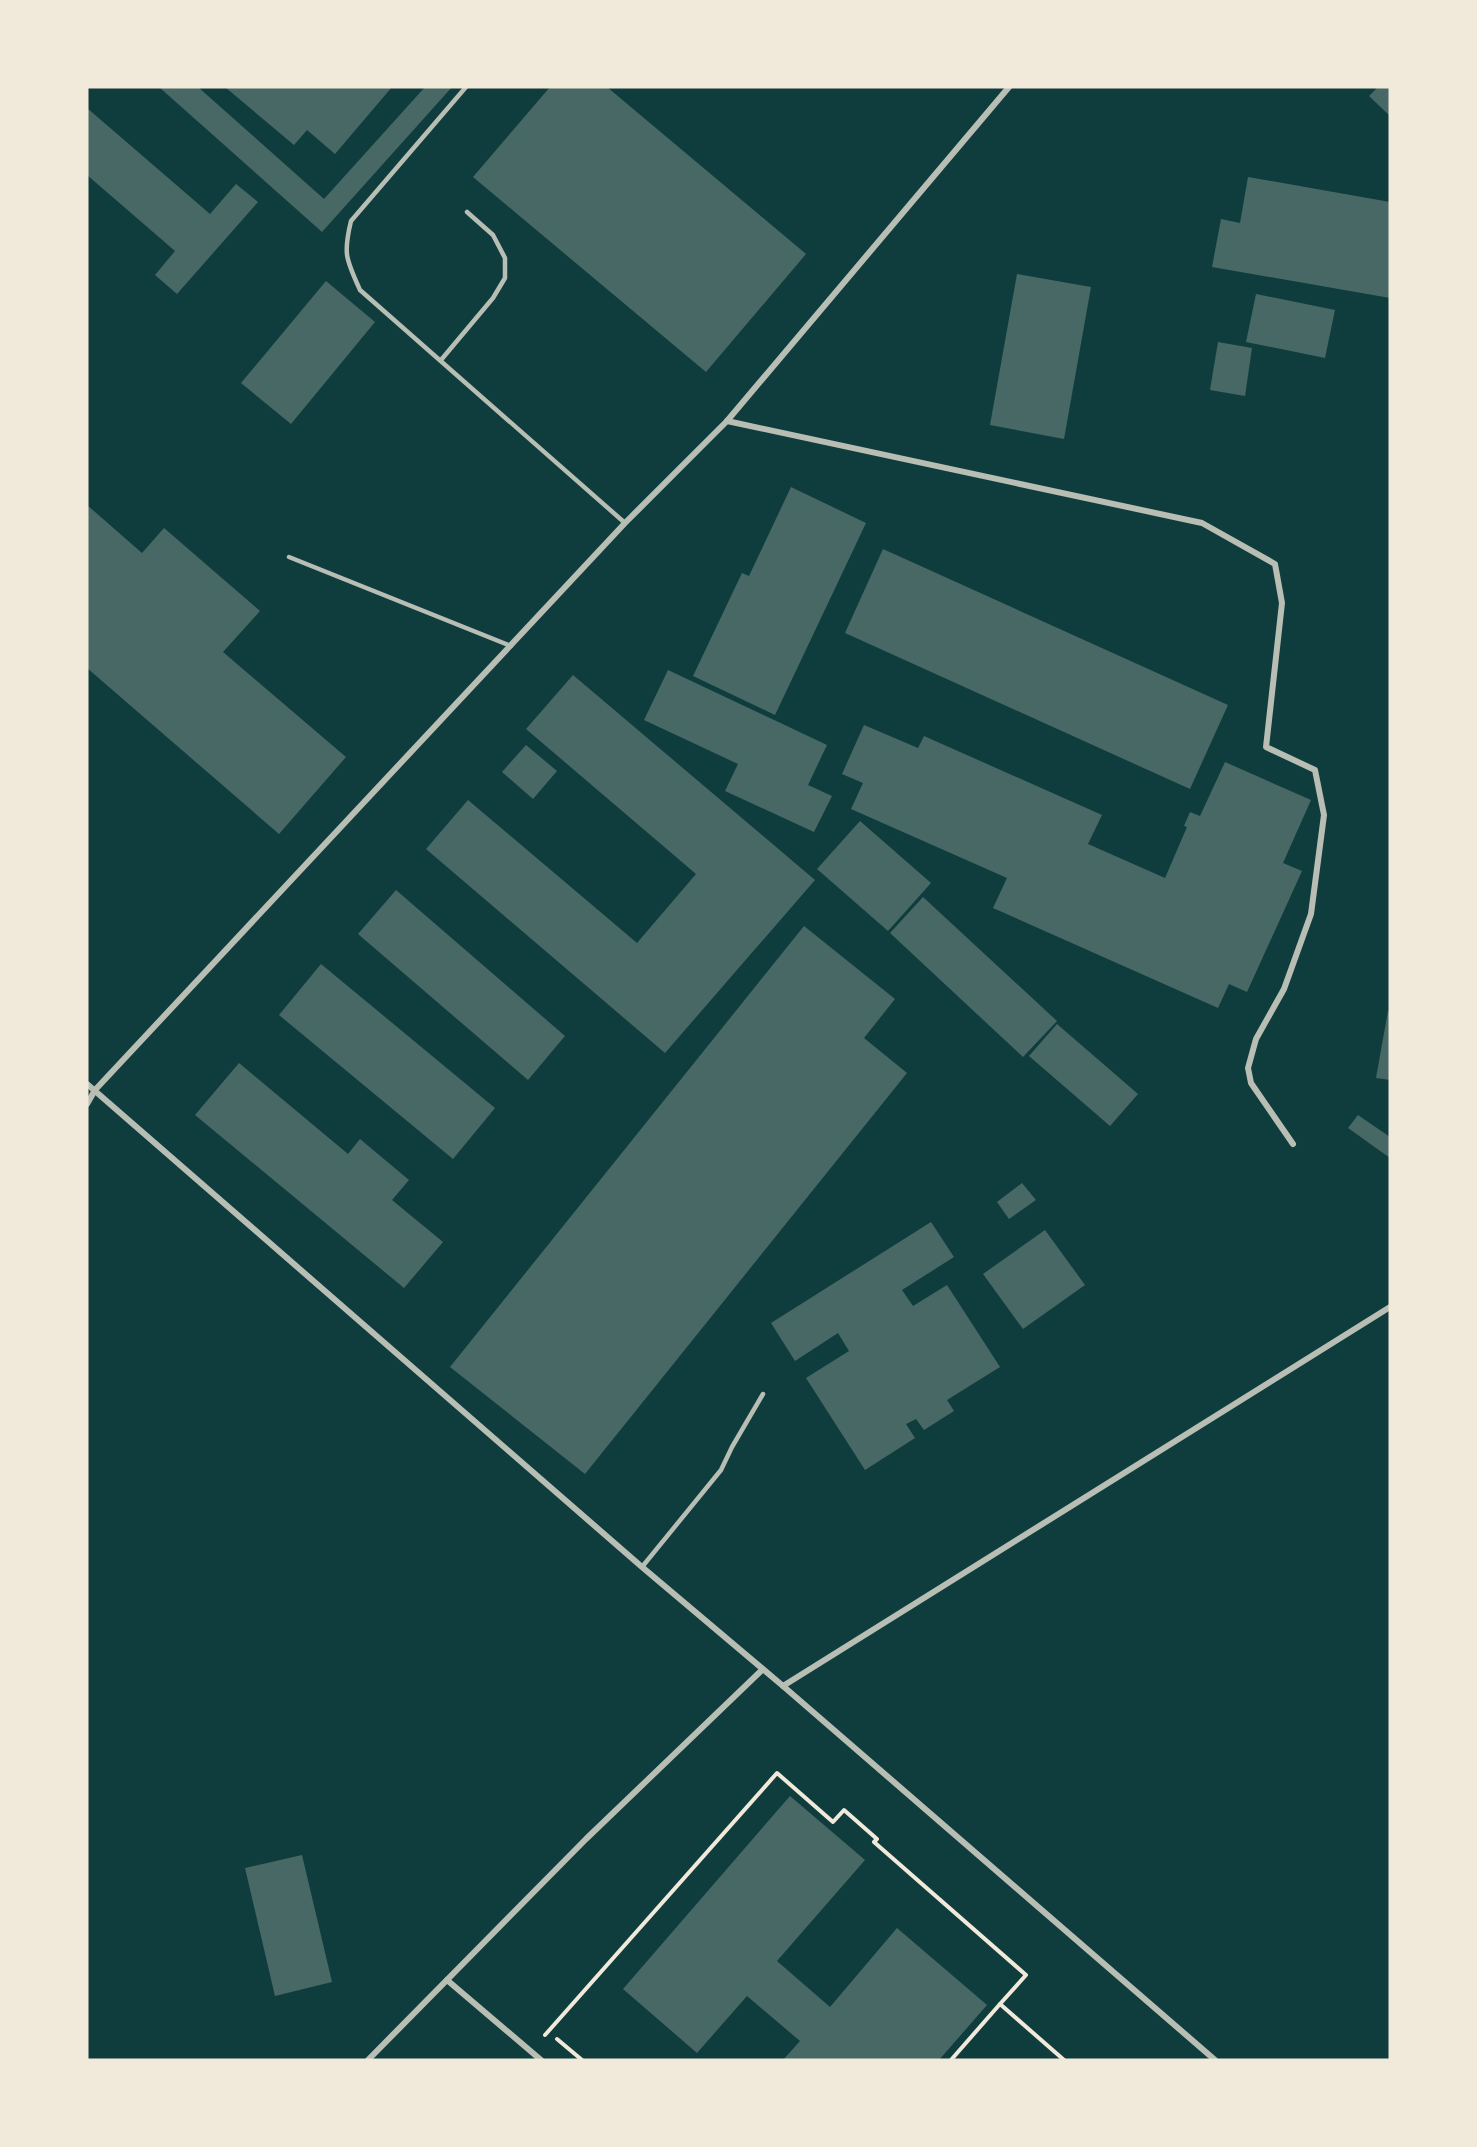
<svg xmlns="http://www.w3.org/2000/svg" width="1477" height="2147" font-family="'Libre Baskerville',serif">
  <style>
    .building { fill: #486865 }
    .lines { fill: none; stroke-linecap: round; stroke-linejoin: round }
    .path { stroke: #f1e9da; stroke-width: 4 }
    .service { stroke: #b8beb3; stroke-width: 4.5 }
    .minor { stroke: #b8beb3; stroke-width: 6 }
  </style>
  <rect width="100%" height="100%" fill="#0f3d3e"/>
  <g class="building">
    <polygon points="159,87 198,87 324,199 425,87 452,87 322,232"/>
    <polygon points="225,87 392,87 335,154 307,130 294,145"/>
    <polygon points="550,87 607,87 806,254 706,372 473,177"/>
    <polygon points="1378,87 1390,87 1390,116 1369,96"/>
    <polygon points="87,108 210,214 236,184 258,202 177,294 155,275 175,251 87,175"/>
    <polygon points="1248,177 1390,202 1390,298 1212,267 1221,219 1240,223"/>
    <polygon points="1017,274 1091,287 1064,439 990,425"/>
    <polygon points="326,281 375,322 291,424 241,383"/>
    <polygon points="1256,294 1335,310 1325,358 1246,342"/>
    <polygon points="1218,342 1252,348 1245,396 1210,390"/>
    <polygon points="791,487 866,523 775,715 693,676 742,573 749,576"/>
    <polygon points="87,505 142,553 164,528 260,611 223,652 346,757 279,834 87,668"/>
    <polygon points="883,549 1228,705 1190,789 845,633"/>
    <polygon points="668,670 827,745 808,785 832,796 814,832 725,791 738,764 644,720"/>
    <polygon points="573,675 815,880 665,1053 426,849 468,800 637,943 696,874 526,729"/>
    <polygon points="864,725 918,748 924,736 1102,815 1088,844 1165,878 1187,827 1184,826 1190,812 1200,816 1225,762 1311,800 1283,863 1302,871 1247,992 1229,984 1218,1008 993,908 1007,878 851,809 863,783 842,774"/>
    <polygon points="526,745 557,771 533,799 502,772"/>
    <polygon points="860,821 931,883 888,931 817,869"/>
    <polygon points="396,890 565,1036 528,1080 358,934"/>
    <polygon points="923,897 1057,1021 1023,1057 890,933"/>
    <polygon points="804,926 895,999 864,1038 907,1073 585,1474 450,1367"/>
    <polygon points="321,964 495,1108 453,1159 279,1015"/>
    <polygon points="1388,1011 1390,1012 1390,1080 1376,1078"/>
    <polygon points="1057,1024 1138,1094 1110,1126 1029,1056"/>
    <polygon points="239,1063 348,1154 360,1139 409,1180 392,1200 443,1242 404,1288 195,1115"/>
    <polygon points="1358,1115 1390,1137 1390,1158 1348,1128"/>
    <polygon points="1022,1183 1036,1200 1009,1219 997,1202"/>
    <polygon points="931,1222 954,1257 902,1290 913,1306 947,1285 1000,1367 947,1400 954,1411 924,1430 916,1419 906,1424 915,1438 865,1470 806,1378 849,1351 838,1333 795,1361 771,1323"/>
    <polygon points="1045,1230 1085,1285 1023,1329 983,1274"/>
    <polygon points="790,1796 865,1860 777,1961 830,2007 897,1928 987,2005 939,2060 783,2060 800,2041 747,1996 697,2053 623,1989"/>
    <polygon points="302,1855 332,1982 275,1996 245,1868"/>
  </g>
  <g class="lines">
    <g class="path">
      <polyline points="545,2035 777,1773 833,1822 844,1810 877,1839 874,1842 1026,1975 1000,2004 1064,2060"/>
      <polyline points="557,2039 582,2060"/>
      <polyline points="951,2060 1000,2004"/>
    </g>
    <g class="service">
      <path d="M466 87 351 221C343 254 346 259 360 290L625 523"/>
      <polyline points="441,360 493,298 505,278 505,258 493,235 467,212"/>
      <polyline points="289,557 511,646"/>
      <polyline points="642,1567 721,1470 732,1447 763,1394"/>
    </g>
    <g class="minor">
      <polyline points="727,421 1202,523 1275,564 1282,603 1266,747 1315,770 1324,815 1311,914 1284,989 1256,1039 1248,1068 1251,1083 1293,1144"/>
      <polyline points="87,1084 642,1567 783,1686 1215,2060"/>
      <polyline points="87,1104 95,1090 625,523 727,421 1009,87"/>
      <polyline points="783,1686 1390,1307"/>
      <polyline points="447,1980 541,2060"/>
      <polyline points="368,2060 586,1839 762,1670"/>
    </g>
  </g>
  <rect width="1477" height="2147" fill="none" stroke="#f1e9da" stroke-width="177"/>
</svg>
